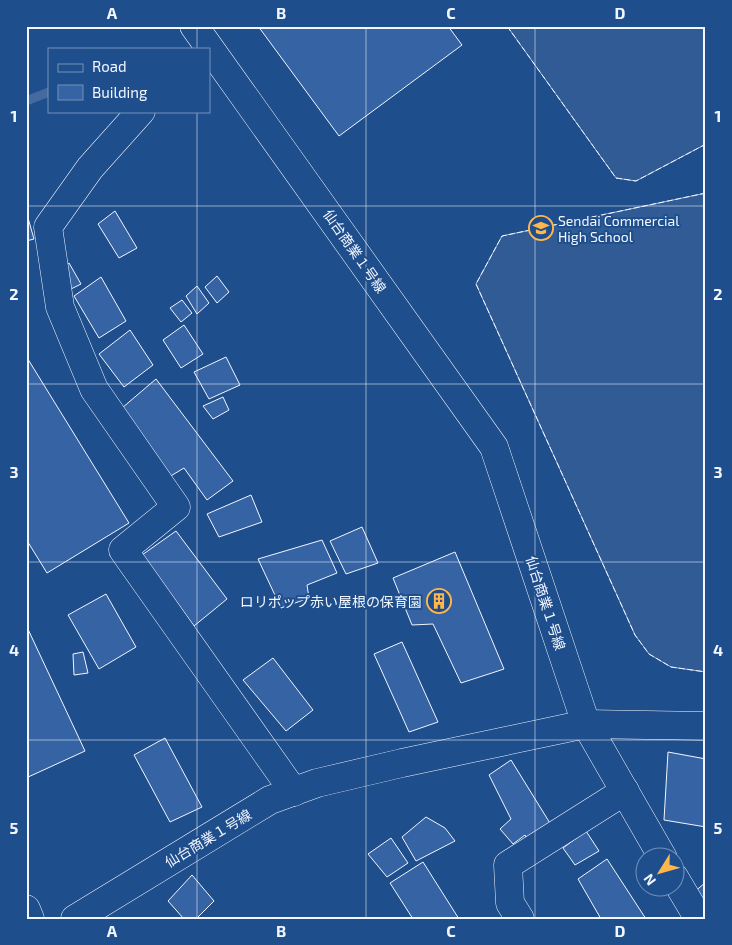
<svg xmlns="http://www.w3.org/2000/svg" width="732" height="945" font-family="'Exo 2','Noto Sans JP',sans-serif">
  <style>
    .built { fill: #305b95; stroke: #a8bbd7 }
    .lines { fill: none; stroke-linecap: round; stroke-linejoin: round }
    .stream { stroke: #446ba0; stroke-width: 9 }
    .building { fill: #3563a3; stroke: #f2f6ff }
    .minor-casing { stroke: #f2f6ff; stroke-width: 29 }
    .major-casing { stroke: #f2f6ff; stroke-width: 29 }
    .minor { stroke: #1f4e8c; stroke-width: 28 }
    .major { stroke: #1f4e8c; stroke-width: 28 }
    .fence { stroke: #f2f6ff; stroke-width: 1; stroke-dasharray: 6 2.5; stroke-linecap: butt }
    .grid { fill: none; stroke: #f2f6ff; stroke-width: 1; stroke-opacity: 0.55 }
    .labels { text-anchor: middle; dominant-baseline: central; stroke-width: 4; stroke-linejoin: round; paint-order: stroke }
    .poi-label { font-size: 14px; fill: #f2f6ff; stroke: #1f4e8c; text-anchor: start }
    .street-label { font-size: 14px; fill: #f2f6ff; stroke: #1f4e8c }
    .neatline { fill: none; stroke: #f2f6ff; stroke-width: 2 }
    .grid-label { font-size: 16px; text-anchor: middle; font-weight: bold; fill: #f2f6ff }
  </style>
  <rect width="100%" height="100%" fill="#1f4e8c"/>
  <g class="built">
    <polygon points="507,26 706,26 706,144 636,181 616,178"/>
    <polygon points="706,193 706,672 671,667 649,654 635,635 476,284 502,236"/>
  </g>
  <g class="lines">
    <polyline class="stream" points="26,101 49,92"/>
  </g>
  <g class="building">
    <polygon points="258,26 448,26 462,45 339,136"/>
    <polygon points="26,211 34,239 26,241"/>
    <polygon points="115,211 137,248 119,258 98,224"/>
    <polygon points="69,263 81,284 71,289 60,269"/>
    <polygon points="217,276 229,292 217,303 205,287"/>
    <polygon points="101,277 126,321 99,338 74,296"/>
    <polygon points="197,286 209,303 197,314 186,296"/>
    <polygon points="182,300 192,313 181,322 170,308"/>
    <polygon points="184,325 203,354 181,368 163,340"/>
    <polygon points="130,330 153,365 124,387 99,354"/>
    <polygon points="26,356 129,523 47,573 26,539"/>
    <polygon points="226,357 240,385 209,399 194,372"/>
    <polygon points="156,379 233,481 207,500 184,468 169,477 122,408"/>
    <polygon points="223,397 229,410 213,419 203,406"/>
    <polygon points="251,495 262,522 219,537 207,514"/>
    <polygon points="362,527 378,563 346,574 330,541"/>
    <polygon points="176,531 227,599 194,626 142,555"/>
    <polygon points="322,540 337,573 307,585 309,598 281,608 258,559"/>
    <polygon points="455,552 504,669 461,683 433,624 412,625 393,578"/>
    <polygon points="106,594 136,647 99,669 68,615"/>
    <polygon points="26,625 85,751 26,778"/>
    <polygon points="402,642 438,722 409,732 374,654"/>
    <polygon points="83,652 88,673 74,675 73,654"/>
    <polygon points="273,658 313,710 286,731 243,680"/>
    <polygon points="165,738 202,807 170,822 134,755"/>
    <polygon points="668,752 706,759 706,827 664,820"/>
    <polygon points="511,760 553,828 529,843 525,835 513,844 500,829 511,819 489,775"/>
    <polygon points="426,817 445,828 455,841 416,861 402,837"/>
    <polygon points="586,831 599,851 575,865 563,848"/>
    <polygon points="391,838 408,863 387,877 368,854"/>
    <polygon points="607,859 646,919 601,919 578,879"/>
    <polygon points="423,862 459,919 413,919 390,883"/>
    <polygon points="192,875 214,901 196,919 184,919 168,901"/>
    <polygon points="706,882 706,914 693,893"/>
  </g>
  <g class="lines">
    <defs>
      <g id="minor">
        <polyline points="141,111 90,168 48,227 60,307 94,389 176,507 123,550 294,792"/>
        <polyline points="586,724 663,858"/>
        <polyline points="586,724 706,726"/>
        <polyline points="674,877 699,919"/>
        <polyline points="75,919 270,800 317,783 402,763 586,724 494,447 194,26"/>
        <polyline points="520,919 510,903 508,865 625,791"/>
      </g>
      <polyline id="major" points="26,909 30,919"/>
    </defs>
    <use href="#minor" class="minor-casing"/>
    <use href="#major" class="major-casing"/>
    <use href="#minor" class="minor"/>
    <use href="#major" class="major"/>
    <g class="fence">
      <polyline points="507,26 616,178 636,181 706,144"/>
      <polyline points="706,193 502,236 476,284 635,635 649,654 671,667 706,672"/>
    </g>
  </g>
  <path class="grid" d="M197 26V49M366 26V919M535 26V919M197 111V919M26 206H706M26 384H706M26 562H706M26 740H706"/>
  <defs>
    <symbol id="school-ring" viewBox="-11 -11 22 22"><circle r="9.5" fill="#1f4e8c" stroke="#ffb74d" stroke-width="1.5"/><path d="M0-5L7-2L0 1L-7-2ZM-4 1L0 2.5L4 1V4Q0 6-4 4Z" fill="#ffb74d"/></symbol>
    <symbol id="building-ring" viewBox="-11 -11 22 22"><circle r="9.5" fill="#1f4e8c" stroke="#ffb74d" stroke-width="1.5"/><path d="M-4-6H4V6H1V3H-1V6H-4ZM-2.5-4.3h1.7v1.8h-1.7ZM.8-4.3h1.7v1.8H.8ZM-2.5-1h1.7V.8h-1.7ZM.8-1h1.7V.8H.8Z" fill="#ffb74d"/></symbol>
  </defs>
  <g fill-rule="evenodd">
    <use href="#school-ring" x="527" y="214" width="28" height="28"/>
    <use href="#building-ring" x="425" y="587" width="28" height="28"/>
  </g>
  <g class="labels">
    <g class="poi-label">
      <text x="558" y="220">Sendai Commercial<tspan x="558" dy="16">High School</tspan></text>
      <text x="422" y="601" text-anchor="end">ロリポップ赤い屋根の保育園</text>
    </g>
    <g class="street-label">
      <text transform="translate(355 251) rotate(55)">仙台商業１号線</text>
      <text transform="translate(546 603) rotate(72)">仙台商業１号線</text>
      <text transform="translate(208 838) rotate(-31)">仙台商業１号線</text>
    </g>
  </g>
  <rect width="732" height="945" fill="none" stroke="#1f4e8c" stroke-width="55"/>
  <rect x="48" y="48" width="162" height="65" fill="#1f4e8c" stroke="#7391ba"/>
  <rect x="58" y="64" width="25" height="8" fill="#1f4e8c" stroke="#7391ba"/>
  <text x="92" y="72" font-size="15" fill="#f2f6ff">Road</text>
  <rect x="58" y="85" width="25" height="15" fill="#3563a3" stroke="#7391ba"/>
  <text x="92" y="98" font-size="15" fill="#f2f6ff">Building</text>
  <g transform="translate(660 872) rotate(233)"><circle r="24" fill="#1f4e8c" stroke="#7391ba"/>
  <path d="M0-4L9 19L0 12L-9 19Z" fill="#ffb74d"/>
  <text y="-8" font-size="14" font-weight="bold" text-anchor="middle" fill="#f2f6ff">N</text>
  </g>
  <rect x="28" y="28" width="676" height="890" class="neatline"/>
  <g class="grid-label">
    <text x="112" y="19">A</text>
    <text x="281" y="19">B</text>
    <text x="451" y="19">C</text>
    <text x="620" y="19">D</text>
    <text x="14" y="122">1</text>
    <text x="718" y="122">1</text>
    <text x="14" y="300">2</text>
    <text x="718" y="300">2</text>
    <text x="14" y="478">3</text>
    <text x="718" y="478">3</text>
    <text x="14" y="656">4</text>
    <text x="718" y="656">4</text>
    <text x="14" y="834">5</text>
    <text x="718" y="834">5</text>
    <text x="112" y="937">A</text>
    <text x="281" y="937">B</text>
    <text x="451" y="937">C</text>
    <text x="620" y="937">D</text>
  </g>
</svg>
